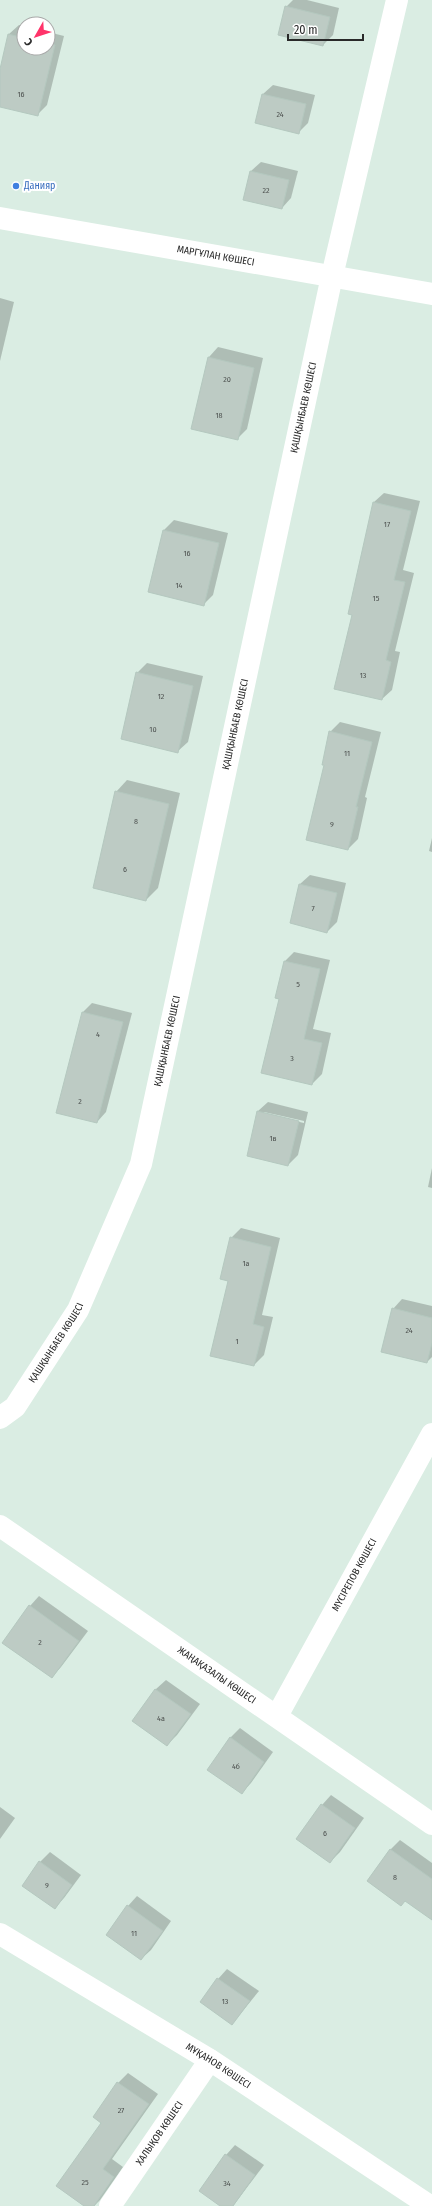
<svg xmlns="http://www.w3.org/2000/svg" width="432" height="2206" font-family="'Fira Sans Condensed',sans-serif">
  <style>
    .shadow { fill: #0003; fill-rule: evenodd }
    .building { fill: #bdcbc4; stroke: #b4c8bf }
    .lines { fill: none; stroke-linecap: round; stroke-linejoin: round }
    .street { stroke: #fff; stroke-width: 22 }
    .shop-dot { fill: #3f7fe0; stroke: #fff; stroke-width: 1.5 }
    .labels { text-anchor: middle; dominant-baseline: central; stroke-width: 4; stroke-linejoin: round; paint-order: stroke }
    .number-label { font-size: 8px; fill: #4e5250 }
    .shop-label { font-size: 10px; fill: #366cbe; stroke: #fff; text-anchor: start }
    .street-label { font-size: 10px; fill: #292929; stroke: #fff }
  </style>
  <rect width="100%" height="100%" fill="#daede3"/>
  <g class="shadow">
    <polygon points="293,0 307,0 339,8 333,35 323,45 286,7"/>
    <polygon points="19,25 24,26 24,48 48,48 48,32 64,36 47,105 37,115 0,106 0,73 9,34"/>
    <polygon points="273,85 315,95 308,123 298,133 263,94"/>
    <polygon points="261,162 298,171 291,198 282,208 251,171"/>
    <polygon points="0,298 14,302 0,361"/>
    <polygon points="218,347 263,358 247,429 237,439 209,357"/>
    <polygon points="384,493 420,501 403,570 414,573 395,651 400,652 392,690 382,699 353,614 349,613 374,502"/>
    <polygon points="174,520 228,533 213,595 203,605 149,591 164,530"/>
    <polygon points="147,663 203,676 188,742 178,751 137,673"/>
    <polygon points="340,722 381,732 365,797 367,798 358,839 348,849 325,764 330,732"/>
    <polygon points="127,780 180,793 158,888 146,900 116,792"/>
    <polygon points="432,838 432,852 429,851"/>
    <polygon points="310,875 346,883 337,922 327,932 300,884"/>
    <polygon points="294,952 330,960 313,1029 331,1033 322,1074 312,1084 280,999 285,961"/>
    <polygon points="92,1003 132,1013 106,1112 97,1122 82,1013"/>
    <path d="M268 1102 308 1112 298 1155 288 1165 258 1111ZM264 1112 304 1121V1123L264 1114Z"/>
    <polygon points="432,1168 432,1188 428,1187"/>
    <polygon points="241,1228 280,1238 262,1315 273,1317 264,1355 254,1365 229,1280 231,1238"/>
    <polygon points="402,1299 432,1306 432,1357 427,1362 393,1309"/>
    <polygon points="39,1596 88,1631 61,1667 52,1677 30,1606"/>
    <polygon points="166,1680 200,1704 177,1735 167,1745 133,1721 156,1689"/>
    <polygon points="240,1728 273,1752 251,1783 242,1793 230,1738"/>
    <polygon points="331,1795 364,1818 340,1852 330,1862 322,1805"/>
    <polygon points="0,1807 15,1818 0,1839"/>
    <polygon points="400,1840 432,1863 432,1919 390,1850"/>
    <polygon points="50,1852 81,1875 64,1898 55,1908 40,1862"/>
    <polygon points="137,1896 171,1921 151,1950 141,1959 128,1906"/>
    <polygon points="227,1969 259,1991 232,2024 218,1979"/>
    <polygon points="128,2073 158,2094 112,2159 123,2167 100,2200 94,2206 86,2206 103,2122 118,2083"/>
    <polygon points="235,2145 264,2165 233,2206 222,2206 226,2155"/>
  </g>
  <g class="building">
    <polygon points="285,6 330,17 323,46 278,35"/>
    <polygon points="8,34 24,38 24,48 48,48 48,43 55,45 38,116 0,107 0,69"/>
    <polygon points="262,94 306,104 299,134 255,123"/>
    <polygon points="250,171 289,180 282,209 243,200"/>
    <polygon points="208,357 254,368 238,440 191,429"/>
    <polygon points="373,502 411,511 394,580 405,582 386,660 391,662 382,700 334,689 352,615 348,614"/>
    <polygon points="163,530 219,543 204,606 148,592"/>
    <polygon points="136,672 193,686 178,753 121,739"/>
    <polygon points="329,731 372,742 356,807 358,807 348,850 306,840 324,765 322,765"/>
    <polygon points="115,791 169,804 146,901 93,888"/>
    <polygon points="299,884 337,893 327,933 290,923"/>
    <polygon points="284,961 320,969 304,1039 322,1043 312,1085 261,1073 279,999 275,998"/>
    <polygon points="82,1012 123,1022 97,1123 56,1113"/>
    <polygon points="257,1111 299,1121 288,1166 247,1156"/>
    <polygon points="230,1237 271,1247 253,1324 264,1327 254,1366 210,1356 228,1281 220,1279"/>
    <polygon points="392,1308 432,1318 432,1343 427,1363 381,1352"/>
    <polygon points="29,1605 79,1641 52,1678 2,1643"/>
    <polygon points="155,1689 191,1714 167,1746 132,1721"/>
    <polygon points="230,1737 264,1762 242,1794 207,1770"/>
    <polygon points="321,1804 355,1828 330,1863 296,1839"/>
    <polygon points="390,1849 432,1879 432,1920 405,1901 401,1906 367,1881"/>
    <polygon points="39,1861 72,1885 55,1909 22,1886"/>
    <polygon points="127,1905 163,1931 141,1960 106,1935"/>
    <polygon points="217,1978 250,2001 232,2025 200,2002"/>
    <polygon points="117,2082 149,2104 103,2169 114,2177 94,2206 84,2206 56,2186 101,2123 93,2117"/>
    <polygon points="225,2154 255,2175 233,2206 220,2206 199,2191"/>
  </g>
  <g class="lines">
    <g class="street">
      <path id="s1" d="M0 218 432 294"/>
      <path id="s2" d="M0 1418 15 1407 78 1310 141 1164 332 276 397 0"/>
      <path id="s3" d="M0 1526 432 1824"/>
      <path id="s4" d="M277 1716 432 1434"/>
      <path id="s5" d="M0 1934 210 2060 430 2206"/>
      <path id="s6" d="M110 2206 210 2060"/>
    </g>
  </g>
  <circle class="shop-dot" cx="16" cy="186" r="4"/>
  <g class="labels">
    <g class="number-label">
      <text x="21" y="94">16</text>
      <text x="280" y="114">24</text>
      <text x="266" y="190">22</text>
      <text x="227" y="379">20</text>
      <text x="219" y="415">18</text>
      <text x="387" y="524">17</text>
      <text x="187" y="553">16</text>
      <text x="179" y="585">14</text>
      <text x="376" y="598">15</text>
      <text x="363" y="675">13</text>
      <text x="161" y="696">12</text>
      <text x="153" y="729">10</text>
      <text x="347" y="753">11</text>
      <text x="136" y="821">8</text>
      <text x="332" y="824">9</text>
      <text x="125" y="869">6</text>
      <text x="313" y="908">7</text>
      <text x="298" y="984">5</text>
      <text x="98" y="1034">4</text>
      <text x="292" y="1058">3</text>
      <text x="80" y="1101">2</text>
      <text x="273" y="1138">1в</text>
      <text x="246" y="1263">1а</text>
      <text x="409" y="1330">24</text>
      <text x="237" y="1341">1</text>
      <text x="40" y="1642">2</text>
      <text x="161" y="1718">4а</text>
      <text x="236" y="1766">4б</text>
      <text x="325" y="1833">6</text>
      <text x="395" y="1877">8</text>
      <text x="47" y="1885">9</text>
      <text x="134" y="1933">11</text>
      <text x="225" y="2001">13</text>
      <text x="121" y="2110">27</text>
      <text x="85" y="2182">25</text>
      <text x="227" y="2183">34</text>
    </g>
    <g class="shop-label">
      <text x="24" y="186">Данияр</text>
    </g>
    <g class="street-label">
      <text stroke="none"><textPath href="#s1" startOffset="219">МАРГҰЛАН КӨШЕСІ</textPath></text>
      <text stroke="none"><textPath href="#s2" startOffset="1067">ҚАШҚЫНБАЕВ КӨШЕСІ</textPath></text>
      <text stroke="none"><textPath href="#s2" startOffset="743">ҚАШҚЫНБАЕВ КӨШЕСІ</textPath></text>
      <text stroke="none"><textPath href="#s2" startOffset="419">ҚАШҚЫНБАЕВ КӨШЕСІ</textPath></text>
      <text stroke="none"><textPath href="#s2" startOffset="95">ҚАШҚЫНБАЕВ КӨШЕСІ</textPath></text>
      <text stroke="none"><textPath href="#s4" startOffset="161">МҮСІРЕПОВ КӨШЕСІ</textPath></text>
      <text stroke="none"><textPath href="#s3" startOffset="263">ЖАҢАҚАЗАЛЫ КӨШЕСІ</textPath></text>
      <text stroke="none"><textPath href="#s5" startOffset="255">МҰҚАНОВ КӨШЕСІ</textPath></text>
      <text stroke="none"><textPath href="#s6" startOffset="88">ХАЛЫҚОВ КӨШЕСІ</textPath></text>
    </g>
  </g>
  <g transform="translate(36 36) rotate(231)"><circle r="19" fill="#ffffff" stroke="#a9a9a9"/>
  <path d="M0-3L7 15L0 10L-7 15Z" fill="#ff346a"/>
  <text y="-6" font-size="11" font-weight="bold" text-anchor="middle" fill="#292929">С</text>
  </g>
  <path d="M288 34v6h75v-6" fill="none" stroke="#292929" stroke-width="2"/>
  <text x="294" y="34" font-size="12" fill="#292929" stroke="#ffffff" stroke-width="3" paint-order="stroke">20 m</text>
</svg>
